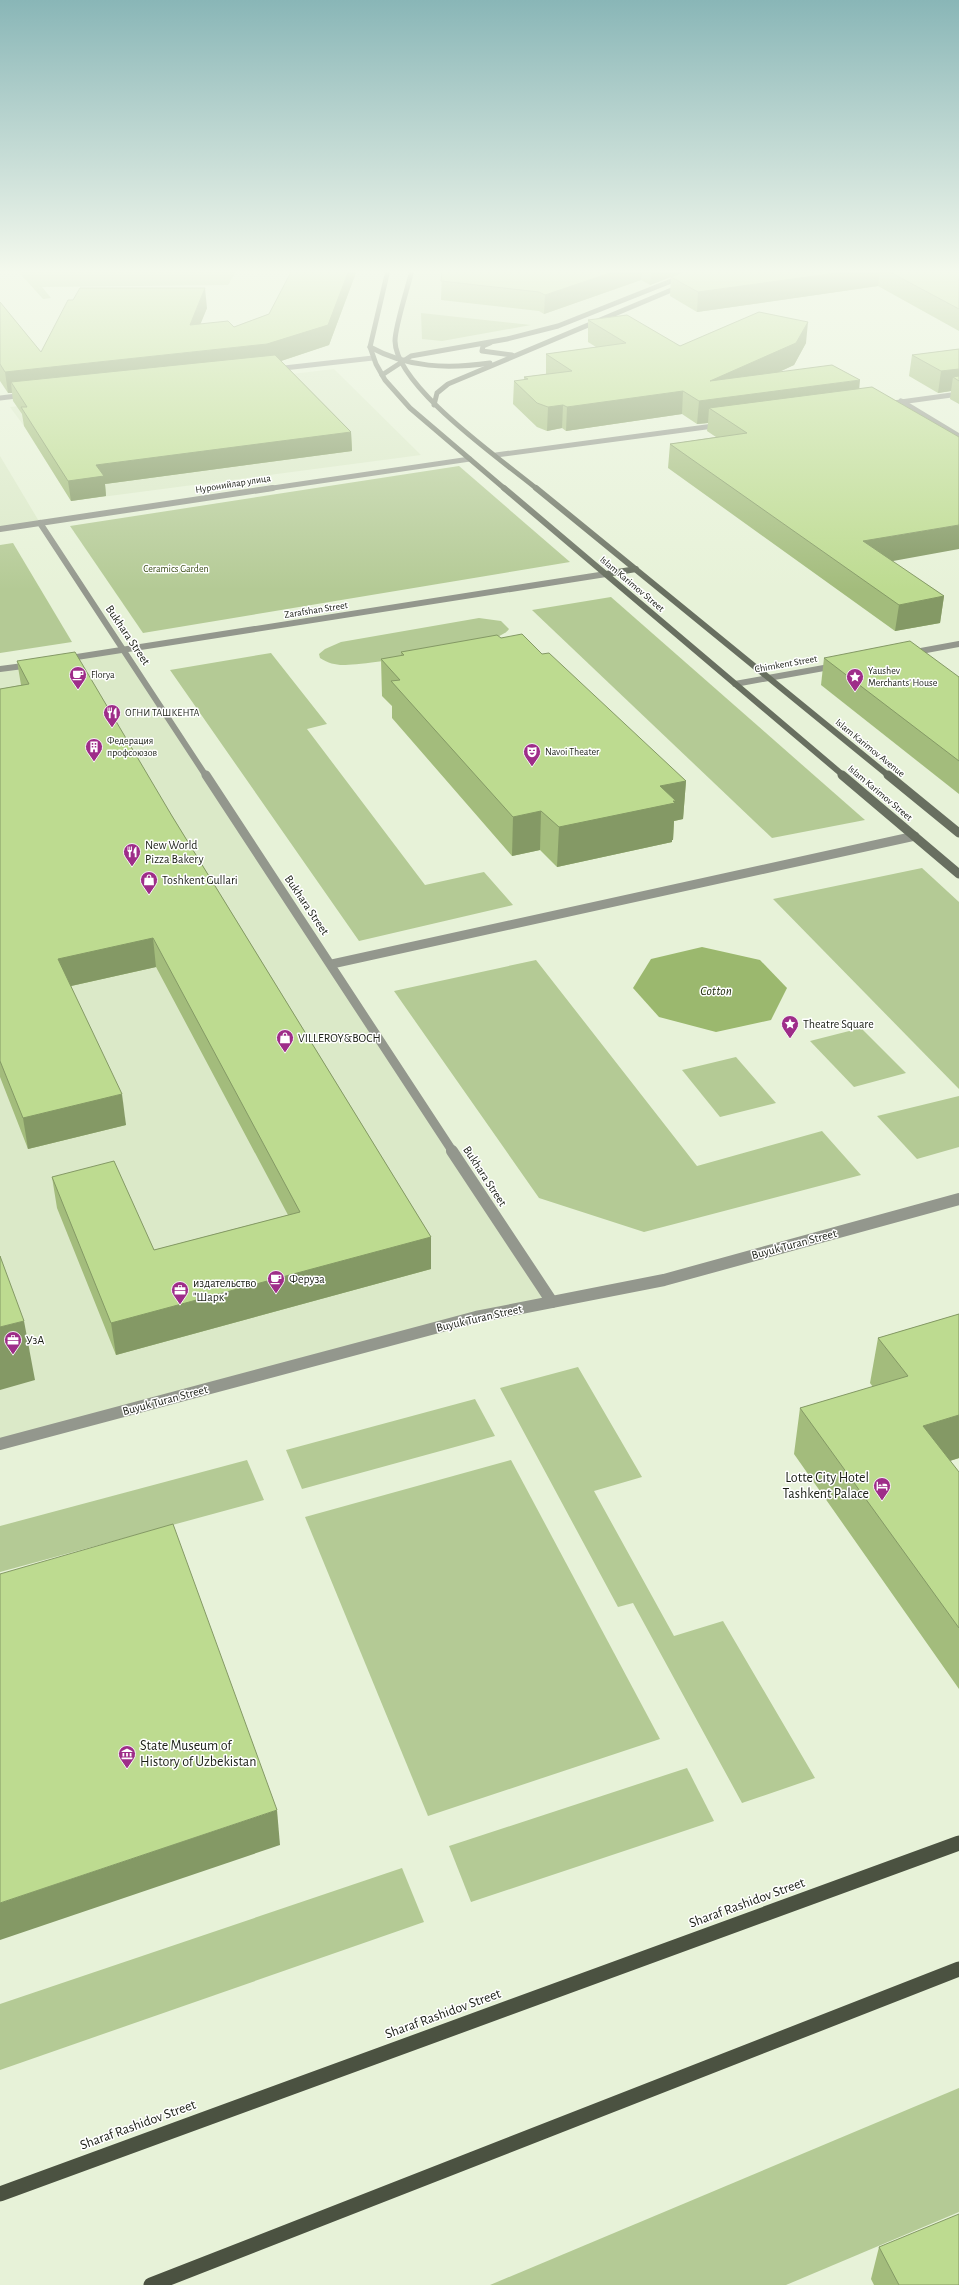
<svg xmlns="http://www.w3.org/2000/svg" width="959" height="2285" font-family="'Alegreya Sans',sans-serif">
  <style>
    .built { fill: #dbe9c8 }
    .green { fill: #b4ca95 }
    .water { fill: #9bb86e }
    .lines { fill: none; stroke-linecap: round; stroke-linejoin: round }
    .street-far3 { stroke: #93978d; stroke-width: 5 }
    .street-far2 { stroke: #93978d; stroke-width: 6 }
    .street-far1 { stroke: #93978d; stroke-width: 9 }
    .street { stroke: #93978d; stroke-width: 12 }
    .secondary-far2 { stroke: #686f60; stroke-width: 5 }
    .secondary-far1 { stroke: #686f60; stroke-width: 6 }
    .secondary { stroke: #686f60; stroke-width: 9 }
    .primary { stroke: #4b5241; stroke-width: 15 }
    .wall { fill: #a3bc7c }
    .shaded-wall { fill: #849965 }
    .building { fill: #bddb90; stroke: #849965 }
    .labels { text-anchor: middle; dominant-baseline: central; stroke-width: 3; stroke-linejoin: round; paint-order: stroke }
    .far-street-label { font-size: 10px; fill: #1a1e15; stroke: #fff }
    .far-park-label { font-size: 10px; fill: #384b15; stroke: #fff }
    .far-poi-label { font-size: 10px; fill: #1a1e15; stroke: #fff; text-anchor: start }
    .street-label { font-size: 12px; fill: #1a1e15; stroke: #fff }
    .poi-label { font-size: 12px; fill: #1a1e15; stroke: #fff; text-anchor: start }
    .water-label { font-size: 13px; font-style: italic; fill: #232e0f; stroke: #fff }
    .near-poi-label { font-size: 14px; fill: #1a1e15; stroke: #fff; text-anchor: end }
    .near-street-label { font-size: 14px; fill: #1a1e15; stroke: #fff }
  </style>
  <rect width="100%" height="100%" fill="#e7f2d8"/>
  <g class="built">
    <polygon points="412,270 699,270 546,330 423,353 400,361 395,340"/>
    <polygon points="334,369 421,455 71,501 24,426 10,407"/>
    <polygon points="0,456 40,523 0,529"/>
    <polygon points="123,650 552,1302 0,1444 0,669"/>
  </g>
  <g class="green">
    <polygon points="17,270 237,270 228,285 42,287 51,298 43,299"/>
    <polygon points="421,313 531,325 442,341 422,339"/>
    <polygon points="459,466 570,562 143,633 70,526"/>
    <polygon points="13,543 72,642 0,653 0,545"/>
    <polygon points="611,597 865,820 772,838 532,610"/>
    <path d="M479 618 501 621 509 629C500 646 366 665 343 665 335 665 328 663 320 658L319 654 325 649 341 642Z"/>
    <polygon points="271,653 327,724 307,729 425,885 484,872 513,905 359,941 170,670"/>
    <polygon points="922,868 959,902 959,1089 773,899"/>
    <polygon points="536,960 697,1166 822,1131 861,1175 644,1232 539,1198 394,991"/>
    <polygon points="861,1028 906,1073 854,1087 810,1041"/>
    <polygon points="736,1057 776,1103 720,1117 682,1070"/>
    <polygon points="959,1096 959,1147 917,1159 877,1116"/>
    <polygon points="578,1367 642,1477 594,1491 674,1636 723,1621 815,1778 742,1803 633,1603 618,1607 500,1388"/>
    <polygon points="475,1399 495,1436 302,1489 286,1450"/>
    <polygon points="247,1460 264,1500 0,1572 0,1526"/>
    <polygon points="511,1460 660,1739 428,1816 305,1517"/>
    <polygon points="687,1768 714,1821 471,1902 449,1846"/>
    <polygon points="402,1868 424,1922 0,2070 0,2004"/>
    <polygon points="959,2088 959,2212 786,2285 490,2285"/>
  </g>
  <polygon class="water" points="702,947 760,960 787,988 771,1020 716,1032 659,1017 633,988 651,959"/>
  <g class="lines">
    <g class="street-far3">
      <polyline points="275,369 373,358"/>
      <polyline points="0,398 25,395"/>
      <polyline points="901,401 959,436"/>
      <polyline points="886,404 959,394"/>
      <polyline points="496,455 721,425"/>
      <polyline points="266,489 470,459"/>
    </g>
    <g class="street-far2">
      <polyline points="40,523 206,776"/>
      <polyline points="0,529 273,488"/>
      <polyline points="910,653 959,644"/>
      <polyline points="64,659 606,574"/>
      <polyline points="0,669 31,665"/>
      <polyline points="735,684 835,666"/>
    </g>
    <g class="street-far1">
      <polyline points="206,775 453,1152"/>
      <polyline points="332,964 915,836"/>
    </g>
    <g class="street">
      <polyline points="452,1151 552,1302"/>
      <polyline points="0,1444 476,1317 664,1280 959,1199"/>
    </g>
    <g class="secondary-far2">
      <polyline points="388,270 370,347 376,364 385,380 410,408 505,489"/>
      <path d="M412 270C408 287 395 326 395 341 396 387 502 460 537 489"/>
      <polyline points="490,343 483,346 482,351 512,355"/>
      <path d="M370 347C408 368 448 369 490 363"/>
      <polyline points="382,375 411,356 507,339 558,326 699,270"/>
      <polyline points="434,405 437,393 448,384 681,286"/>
    </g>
    <g class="secondary-far1">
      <polyline points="504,488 844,776"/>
      <polyline points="536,488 889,776"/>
      <polyline points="606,574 636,569"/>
    </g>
    <g class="secondary">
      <polyline points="842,775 959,874"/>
      <polyline points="888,775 959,833"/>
    </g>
    <g class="primary">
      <polyline points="0,2194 959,1843"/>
      <polyline points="151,2285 959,1969"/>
    </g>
  </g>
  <g class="wall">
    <polygon points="292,270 357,270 329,345 281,361 351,432 352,451 105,484 106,496 71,501 24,426 22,414 13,401 12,393 8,393 0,381 0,302 41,352 207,308 200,324 234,327 269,314"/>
    <polygon points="442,270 959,270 959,331 878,286 697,312 670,296 671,277 650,285 641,280 544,314 539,311 441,300"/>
    <polygon points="588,320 680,346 806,343 794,365 779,372 859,389 892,561 944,596 940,623 895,631 668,468 670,444 716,437 707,431 708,423 697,424 682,414 566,431 562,428 547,431 537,427 513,404 514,381 524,380 524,377 546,374 546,354 596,347 588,342"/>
    <polygon points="959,349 959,404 950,399 951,391 938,393 909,376 912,355"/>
    <polygon points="501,638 542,654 686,781 683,819 674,821 673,840 672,840 672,842 557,867 540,850 512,856 392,718 392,706 382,696 381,659 401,656 401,652"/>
    <polygon points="824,658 959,677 959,794 821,685"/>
    <polygon points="17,661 172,816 431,1237 431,1269 116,1355 57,1208 52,1177 154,1250 288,1215 156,967 71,986 126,1125 28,1149 0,1077 0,689 21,685"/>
    <polygon points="959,1314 959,1458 950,1461 959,1472 959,1689 794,1454 800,1408 873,1387 870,1383 878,1338"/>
    <polygon points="879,2247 959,2285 874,2285 871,2279"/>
  </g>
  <g class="shaded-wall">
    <polygon points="349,270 357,270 329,345 269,365 11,382 12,393 8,393 5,372 267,344"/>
    <polygon points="619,270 642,270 641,280 544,314 545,295"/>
    <polygon points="651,270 689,270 650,285"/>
    <polygon points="858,270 880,270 878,286 697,312 698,292"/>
    <polygon points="205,288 207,308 192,345 190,325"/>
    <polygon points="808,322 806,343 794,365 722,398 860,380 858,403 709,408 708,423 697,424 699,401 710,381"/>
    <polygon points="959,369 959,381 953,377 951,391 938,393 941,371"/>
    <polygon points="683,391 682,414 566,431 567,407"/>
    <polygon points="563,405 562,428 547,431 548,407"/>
    <polygon points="351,432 352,451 105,484 106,496 71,501 68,481 96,465"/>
    <polygon points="959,525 959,549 860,567 863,541"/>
    <polygon points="944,596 940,623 895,631 899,605"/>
    <polygon points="686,781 683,819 674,821 673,840 672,840 672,842 557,867 559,827 660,786"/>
    <polygon points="541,811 540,850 512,856 513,817"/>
    <polygon points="153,938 156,967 62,988 58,959"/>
    <polygon points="122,1094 126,1125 28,1149 23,1118"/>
    <polygon points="431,1237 431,1269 116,1355 111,1323"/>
    <polygon points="24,1321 35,1380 0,1390 0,1327"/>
    <polygon points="959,1415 959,1458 914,1472 923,1426"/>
    <polygon points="277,1810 280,1845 0,1940 0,1903"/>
  </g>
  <g class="building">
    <polygon points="292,270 349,270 328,325 267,344 5,372 0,364 0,302 41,352 68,300 73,300 80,288 205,288 190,325 228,321 234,327 269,314"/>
    <polygon points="442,270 619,270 545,295 539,292 441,281"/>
    <polygon points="688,270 858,270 698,292 671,277"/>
    <polygon points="886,270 959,270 959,309"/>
    <polygon points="759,312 808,322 796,343 710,381 832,365 860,380 699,401 683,391 567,407 563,405 548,407 537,403 514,381 528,379 524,377 572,371 546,354 626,343 588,320 627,315 680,346"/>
    <polygon points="959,349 959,369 941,371 912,355"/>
    <polygon points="275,355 351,432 96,465 104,476 68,481 21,407 27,407 11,382"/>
    <polygon points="959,376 959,381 953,377"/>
    <polygon points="872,387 959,437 959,525 863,541 944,596 899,605 670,444 747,433 709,408"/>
    <polygon points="522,634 542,654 549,653 686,781 660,786 676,801 673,801 675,803 559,827 541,811 513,817 391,681 400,680 381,659 404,655 401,652 497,635 501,638"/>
    <polygon points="910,641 959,677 959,761 824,658"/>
    <polygon points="75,652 172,816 431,1237 111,1323 52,1177 114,1161 154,1250 300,1212 153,938 58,959 122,1094 23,1118 0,1061 0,689 29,684 17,661"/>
    <polygon points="0,1256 24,1321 0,1327"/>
    <polygon points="959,1314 959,1415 923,1426 959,1472 959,1628 800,1408 908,1376 878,1338"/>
    <polygon points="173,1524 277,1810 0,1903 0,1574"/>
    <polygon points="959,2214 959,2285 899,2285 879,2247"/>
  </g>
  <linearGradient id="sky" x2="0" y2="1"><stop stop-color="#89b6b7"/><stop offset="0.46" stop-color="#f4f9ed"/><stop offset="1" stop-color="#f4f9ed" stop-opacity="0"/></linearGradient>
  <rect width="959" height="590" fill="url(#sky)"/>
  <defs>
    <symbol id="cafe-pin" viewBox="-11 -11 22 30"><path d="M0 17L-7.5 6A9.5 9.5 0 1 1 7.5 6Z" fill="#9e2d89" stroke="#fff"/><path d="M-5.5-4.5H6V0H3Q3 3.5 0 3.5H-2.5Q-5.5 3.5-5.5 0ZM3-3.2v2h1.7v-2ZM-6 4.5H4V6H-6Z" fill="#fff"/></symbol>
    <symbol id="sight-pin" viewBox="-11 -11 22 30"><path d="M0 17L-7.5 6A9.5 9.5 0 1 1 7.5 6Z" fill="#9e2d89" stroke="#fff"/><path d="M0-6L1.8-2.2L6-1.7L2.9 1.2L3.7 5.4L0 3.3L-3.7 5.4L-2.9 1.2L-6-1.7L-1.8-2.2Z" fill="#fff"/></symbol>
    <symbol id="restaurant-pin" viewBox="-11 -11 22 30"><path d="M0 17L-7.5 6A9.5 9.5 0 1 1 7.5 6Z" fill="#9e2d89" stroke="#fff"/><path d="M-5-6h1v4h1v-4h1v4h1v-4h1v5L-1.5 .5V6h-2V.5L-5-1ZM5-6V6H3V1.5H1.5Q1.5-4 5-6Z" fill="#fff"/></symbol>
    <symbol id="building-pin" viewBox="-11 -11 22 30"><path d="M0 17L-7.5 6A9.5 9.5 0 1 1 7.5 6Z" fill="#9e2d89" stroke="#fff"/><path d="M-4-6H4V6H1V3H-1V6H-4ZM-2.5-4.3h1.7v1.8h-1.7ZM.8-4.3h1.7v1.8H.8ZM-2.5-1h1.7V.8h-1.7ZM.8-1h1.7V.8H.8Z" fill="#fff"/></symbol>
    <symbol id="theatre-pin" viewBox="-11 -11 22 30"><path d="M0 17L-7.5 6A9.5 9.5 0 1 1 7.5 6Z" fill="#9e2d89" stroke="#fff"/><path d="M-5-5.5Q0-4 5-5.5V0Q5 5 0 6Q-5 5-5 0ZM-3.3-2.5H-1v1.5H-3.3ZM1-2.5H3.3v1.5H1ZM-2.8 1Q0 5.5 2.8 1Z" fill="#fff"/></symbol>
    <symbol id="shop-pin" viewBox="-11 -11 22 30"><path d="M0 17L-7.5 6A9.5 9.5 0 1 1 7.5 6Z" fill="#9e2d89" stroke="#fff"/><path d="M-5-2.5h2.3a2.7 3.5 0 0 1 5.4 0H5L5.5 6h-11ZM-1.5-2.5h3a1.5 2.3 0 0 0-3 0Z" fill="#fff"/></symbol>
    <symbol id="office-pin" viewBox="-11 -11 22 30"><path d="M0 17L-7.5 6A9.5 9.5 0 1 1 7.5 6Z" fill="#9e2d89" stroke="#fff"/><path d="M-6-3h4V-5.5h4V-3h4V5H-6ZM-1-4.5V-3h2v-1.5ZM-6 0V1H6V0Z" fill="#fff"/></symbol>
    <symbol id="hotel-pin" viewBox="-11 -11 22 30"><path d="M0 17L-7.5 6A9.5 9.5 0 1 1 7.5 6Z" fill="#9e2d89" stroke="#fff"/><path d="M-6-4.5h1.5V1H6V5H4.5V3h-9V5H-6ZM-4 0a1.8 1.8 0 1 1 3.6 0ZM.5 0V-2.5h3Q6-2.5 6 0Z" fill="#fff"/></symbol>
    <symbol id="museum-pin" viewBox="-11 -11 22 30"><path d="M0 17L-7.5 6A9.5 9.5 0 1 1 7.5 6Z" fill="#9e2d89" stroke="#fff"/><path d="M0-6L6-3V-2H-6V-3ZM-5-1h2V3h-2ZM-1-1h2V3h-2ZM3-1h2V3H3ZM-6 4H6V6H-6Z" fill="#fff"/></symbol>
  </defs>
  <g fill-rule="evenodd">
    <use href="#cafe-pin" x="68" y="665" width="20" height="27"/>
    <use href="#sight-pin" x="845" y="667" width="20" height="27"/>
    <use href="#restaurant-pin" x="102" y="703" width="20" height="27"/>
    <use href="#building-pin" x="84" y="737" width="20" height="27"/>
    <use href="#theatre-pin" x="522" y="742" width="20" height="27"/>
    <use href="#restaurant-pin" x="122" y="842" width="20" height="27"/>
    <use href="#shop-pin" x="139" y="870" width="20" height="27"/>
    <use href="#sight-pin" x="780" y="1014" width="20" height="27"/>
    <use href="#shop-pin" x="275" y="1028" width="20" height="27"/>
    <use href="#cafe-pin" x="266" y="1269" width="20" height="27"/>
    <use href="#office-pin" x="170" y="1280" width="20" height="27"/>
    <use href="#office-pin" x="3" y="1330" width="20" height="27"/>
    <use href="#hotel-pin" x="872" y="1476" width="20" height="27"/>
    <use href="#museum-pin" x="117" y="1744" width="20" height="27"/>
  </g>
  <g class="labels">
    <g class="far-street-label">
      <text transform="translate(233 484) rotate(-9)">Нуронийлар улица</text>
      <text transform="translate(632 584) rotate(40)">Islam Karimov Street</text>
      <text transform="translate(316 610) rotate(-9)">Zarafshan Street</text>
      <text transform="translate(786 664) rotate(-10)">Chimkent Street</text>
      <text transform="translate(870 748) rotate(39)">Islam Karimov Avenue</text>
      <text transform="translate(880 793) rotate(40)">Islam Karimov Street</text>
    </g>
    <g class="far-park-label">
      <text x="176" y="569">Ceramics Garden</text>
    </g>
    <g class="far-poi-label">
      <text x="868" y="671">Yaushev<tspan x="868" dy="12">Merchants' House</tspan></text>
      <text x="91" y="675">Florya</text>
      <text x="125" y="713">ОГНИ ТАШКЕНТА</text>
      <text x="107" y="741">Федерация<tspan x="107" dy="12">профсоюзов</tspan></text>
      <text x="545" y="752">Navoi Theater</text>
    </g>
    <g class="street-label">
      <text transform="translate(128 635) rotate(56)">Bukhara Street</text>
      <text transform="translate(307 905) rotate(56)">Bukhara Street</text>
      <text transform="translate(485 1176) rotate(57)">Bukhara Street</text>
      <text transform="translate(794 1244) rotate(-15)">Buyuk Turan Street</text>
      <text transform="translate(479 1318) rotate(-13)">Buyuk Turan Street</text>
      <text transform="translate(165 1400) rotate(-15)">Buyuk Turan Street</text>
    </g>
    <g class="poi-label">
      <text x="145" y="845">New World<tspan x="145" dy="14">Pizza Bakery</tspan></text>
      <text x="162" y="880">Toshkent Gullari</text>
      <text x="803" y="1024">Theatre Square</text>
      <text x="298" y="1038">VILLEROY&amp;BOCH</text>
      <text x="289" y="1279">Феруза</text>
      <text x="193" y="1283">издательство<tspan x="193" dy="14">"Шарк"</tspan></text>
      <text x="26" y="1340">УзА</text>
    </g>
    <g class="water-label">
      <text x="716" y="991">Cotton</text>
    </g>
    <g class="near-poi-label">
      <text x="869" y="1478">Lotte City Hotel<tspan x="869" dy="16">Tashkent Palace</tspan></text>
      <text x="140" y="1746" text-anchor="start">State Museum of<tspan x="140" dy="16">History of Uzbekistan</tspan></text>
    </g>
    <g class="near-street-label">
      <text transform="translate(747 1903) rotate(-20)">Sharaf Rashidov Street</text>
      <text transform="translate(443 2014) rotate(-20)">Sharaf Rashidov Street</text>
      <text transform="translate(138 2125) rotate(-20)">Sharaf Rashidov Street</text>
    </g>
  </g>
</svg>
